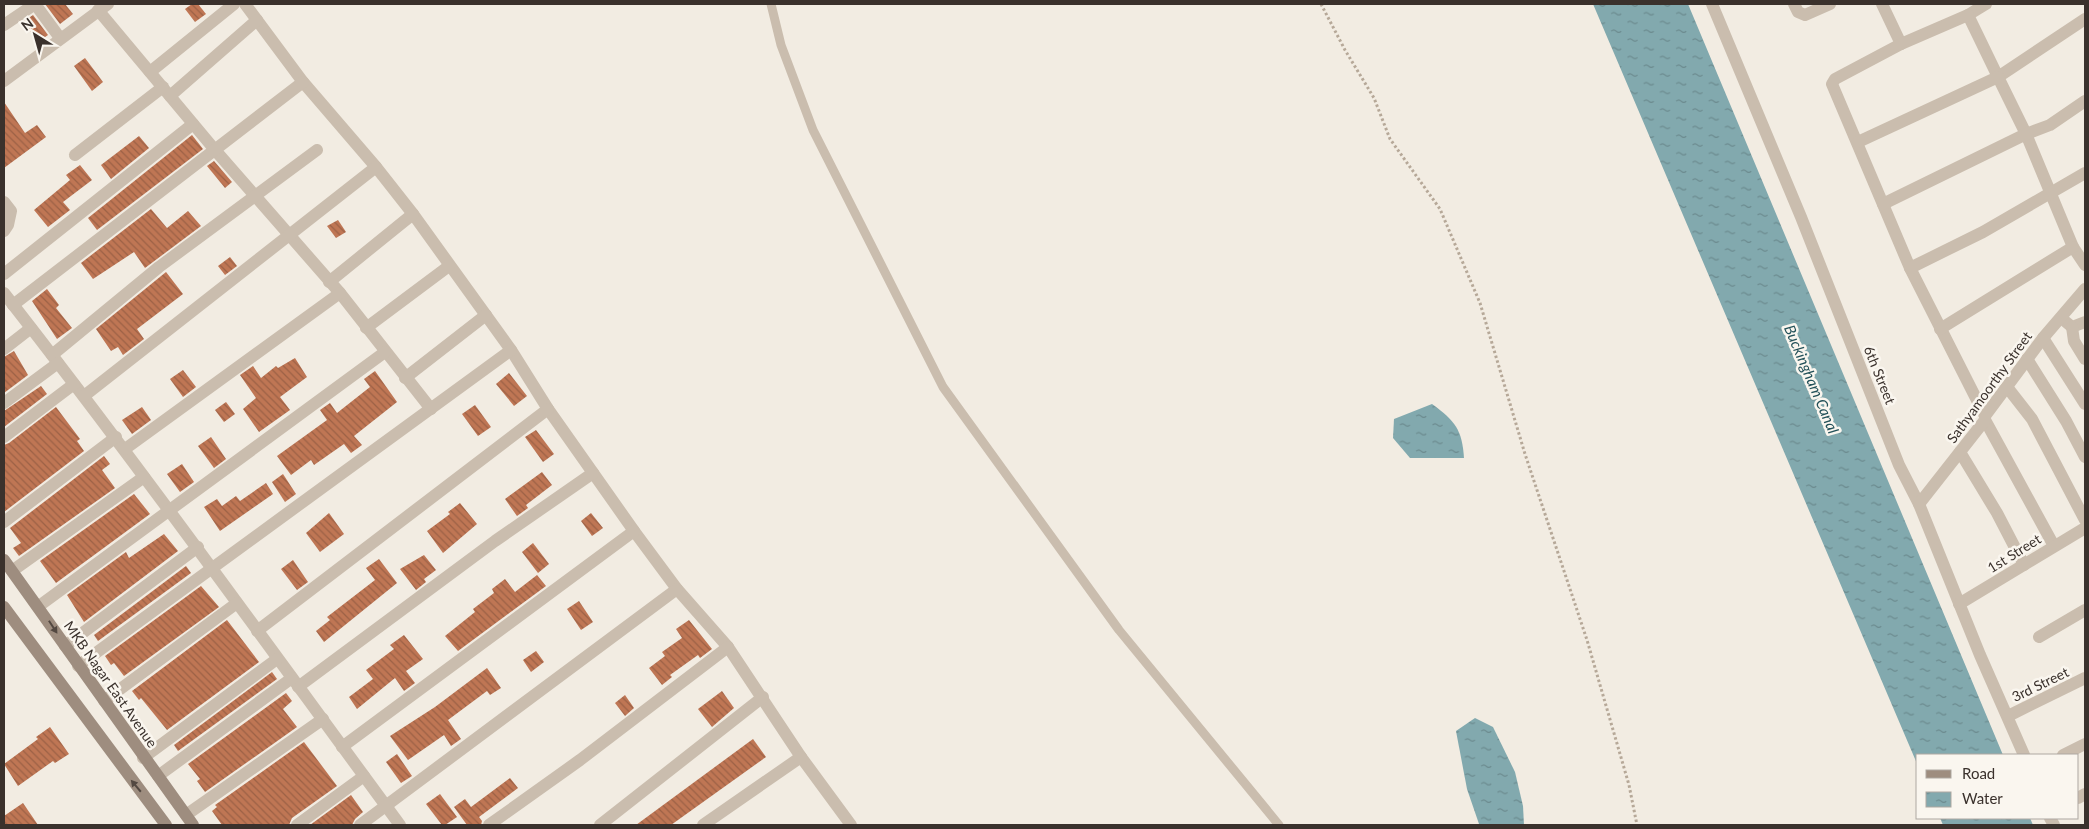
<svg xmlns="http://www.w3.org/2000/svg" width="2089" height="829" font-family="Lato,sans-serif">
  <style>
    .water { fill: url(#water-ripples) }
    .building { fill: url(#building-back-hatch) }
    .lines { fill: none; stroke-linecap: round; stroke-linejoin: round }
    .path { stroke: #b6a898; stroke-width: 3; stroke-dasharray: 2.5 2.5; stroke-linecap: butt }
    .service { stroke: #cabdae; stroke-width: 9 }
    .minor { stroke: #cabdae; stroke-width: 12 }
    .secondary { stroke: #9e8d7f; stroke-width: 12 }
    .oneway { fill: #534841 }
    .labels { text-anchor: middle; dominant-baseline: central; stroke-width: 5; stroke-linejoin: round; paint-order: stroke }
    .street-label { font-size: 14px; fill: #3a312c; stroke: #faf6ef }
    .water-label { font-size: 15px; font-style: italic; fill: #235159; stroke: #faf6ef }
  </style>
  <defs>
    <pattern id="water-ripples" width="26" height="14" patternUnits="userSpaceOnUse" patternTransform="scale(1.25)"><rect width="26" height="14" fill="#82a9ae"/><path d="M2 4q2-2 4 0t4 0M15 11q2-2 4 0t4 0" fill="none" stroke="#6b8a8e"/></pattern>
    <pattern id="building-back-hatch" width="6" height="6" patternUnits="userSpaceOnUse" patternTransform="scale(1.25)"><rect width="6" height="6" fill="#bf7654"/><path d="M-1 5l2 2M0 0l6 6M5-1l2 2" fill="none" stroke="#9c6146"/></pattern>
  </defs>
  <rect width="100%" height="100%" fill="#f2ece2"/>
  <g class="water">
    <polygon points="1593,4 1688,4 2003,755 1918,755 1918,766"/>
    <path d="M1432 404C1455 421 1462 429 1464 458H1410L1393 438 1394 419Z"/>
    <polygon points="1475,718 1493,727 1515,772 1523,806 1524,825 1479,824 1467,789 1456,731"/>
    <polygon points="1940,818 2030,818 2033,825 1943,825"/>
  </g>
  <g class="building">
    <polygon points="45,4 65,4 73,14 60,24"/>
    <polygon points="192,4 198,4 206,14 195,22 185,9"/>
    <polygon points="33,15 48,35 38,42 26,25 23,27 20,24"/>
    <polygon points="85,58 103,82 92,91 74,66"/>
    <polygon points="4,102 25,133 37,125 46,137 4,168"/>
    <polygon points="192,135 203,149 97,230 88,218"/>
    <polygon points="139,136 149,148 111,179 101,165"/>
    <polygon points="214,161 232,182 225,188 207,166"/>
    <polygon points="80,165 92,180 63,202 70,210 48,227 34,210 70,180 66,175"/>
    <polygon points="151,209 167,228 188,211 201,226 145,268 134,252 93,279 81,263"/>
    <polygon points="338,220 346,232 336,238 327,226"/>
    <polygon points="230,257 237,266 225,275 218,266"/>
    <polygon points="166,272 183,294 137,329 144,339 123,355 118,347 111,351 96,329"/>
    <polygon points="47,289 59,305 56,308 72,328 57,339 32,301"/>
    <polygon points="14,351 28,375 4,393 4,357"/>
    <polygon points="295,358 307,377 280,397 290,410 259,432 243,409 256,398 240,375 253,366 261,378 276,366 278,368"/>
    <polygon points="183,370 196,387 183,397 170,379"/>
    <polygon points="375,371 397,402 354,436 362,445 351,453 344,444 314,465 311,460 291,475 277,456 327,420 320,410 330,403 337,413 370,387 364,379"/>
    <polygon points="509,373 527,396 514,406 496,384"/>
    <polygon points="41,386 47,394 4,427 4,411"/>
    <polygon points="226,402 235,414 224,422 215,410"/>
    <polygon points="475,405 491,427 478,436 462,414"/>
    <polygon points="56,407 80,439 77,441 84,451 4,512 4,445 9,443"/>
    <polygon points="142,407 151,420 132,434 122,420"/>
    <polygon points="536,430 554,454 543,462 525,437"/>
    <polygon points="211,437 226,459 214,468 198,446"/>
    <polygon points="104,456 110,464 102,470 115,488 19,556 13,548 21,543 10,528"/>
    <polygon points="182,464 194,482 180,492 167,474"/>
    <polygon points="542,472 552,485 526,505 528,508 517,516 505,499"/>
    <polygon points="283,474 296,494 285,502 272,482"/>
    <polygon points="266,483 273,494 220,531 204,507 217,499 222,506 236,496 240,501"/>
    <polygon points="134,494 150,514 56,583 40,561"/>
    <polygon points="460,503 477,524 443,553 427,531 450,514 448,512"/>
    <polygon points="329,513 344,534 320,552 306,533"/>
    <polygon points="591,513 603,528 592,536 581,521"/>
    <polygon points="164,534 178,551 84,622 67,595 126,552 129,558"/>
    <polygon points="533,543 549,564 538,573 522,552"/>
    <polygon points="424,555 436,570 424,579 426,582 416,590 400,569"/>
    <polygon points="379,559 397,583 324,642 316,631 330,620 327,617 375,580 366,568"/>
    <polygon points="293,560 308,582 297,590 281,569"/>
    <polygon points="186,566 191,573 98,641 94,635"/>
    <polygon points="537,575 546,586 458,651 445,636 475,612 473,609 494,593 492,589 505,579 515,592"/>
    <polygon points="201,586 219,607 124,676 114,663 111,665 105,656"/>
    <polygon points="579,601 593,622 581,630 567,609"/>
    <polygon points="227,620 259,662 167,730 141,698 139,700 132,691"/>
    <polygon points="689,620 712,649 700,658 698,655 670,675 672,677 662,685 649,668 665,656 662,652 682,638 676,629"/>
    <polygon points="404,635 423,659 406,671 415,683 404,691 395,678 357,709 349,697 373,679 366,670 394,649 390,645"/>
    <polygon points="536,651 544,662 531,672 523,660"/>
    <polygon points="487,668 501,688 490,695 487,691 448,720 461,739 451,746 444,735 408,760 390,736 435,707"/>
    <polygon points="272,672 277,679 178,751 174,745"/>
    <polygon points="722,691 734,708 712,727 698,709"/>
    <polygon points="286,693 292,701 283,709 297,727 205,792 197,781 200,779 188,764"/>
    <polygon points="625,695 634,708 625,716 615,703"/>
    <polygon points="50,727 69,754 55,763 53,761 18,786 4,764 38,739 36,737"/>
    <polygon points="753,739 766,757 671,825 636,825"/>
    <polygon points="304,742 337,786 292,818 289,825 222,825 212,811 217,807 215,805"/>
    <polygon points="397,754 412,776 401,783 386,762"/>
    <polygon points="510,778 518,788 479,817 482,821 481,825 467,825 454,807 465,799 471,807"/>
    <polygon points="440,794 457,817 445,825 442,825 426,804"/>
    <polygon points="351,795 363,812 355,819 352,825 310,825"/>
    <polygon points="23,803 38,825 4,825 4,816"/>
  </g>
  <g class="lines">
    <polyline class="path" points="1321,4 1345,50 1374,98 1390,139 1440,209 1480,303 1525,454 1587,640 1629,785 1637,825"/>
    <polyline class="service" points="771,4 781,45 813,130 943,387 1119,630 1279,825"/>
    <g class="minor">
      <polyline points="35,4 60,38"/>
      <polyline points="245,4 303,82 376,167 413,214 511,350 548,409 634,531 677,589 728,647 801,757 851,825"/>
      <polyline points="1712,4 1801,217 1899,465 1919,504 1980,655 2024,755"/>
      <polyline points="1794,4 1798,12 1805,15 1830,4"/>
      <polyline points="1882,4 1901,44"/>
      <polyline points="1986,4 1968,15 1998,77 2085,19"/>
      <polyline points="98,10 215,150 340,293 431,409"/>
      <polyline points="1968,15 1901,44 1835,79 1832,84 1910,268 1985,416"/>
      <polyline points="4,25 35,4"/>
      <polyline points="150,72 234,4"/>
      <polyline points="4,81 108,4"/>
      <polyline points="170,96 257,20"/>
      <polyline points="1858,142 1998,77 2026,134 2073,247 2085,265"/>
      <polyline points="75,155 163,87"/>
      <polyline points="4,202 11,211 8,225 4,231"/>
      <polyline points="1883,204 2026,134 2050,125 2085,101"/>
      <polyline points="1910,268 1983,232 2085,173"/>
      <polyline points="4,274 193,124"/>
      <polyline points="329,282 413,214"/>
      <path d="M4 293C140 467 269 647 400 825"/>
      <polyline points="13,305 303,82"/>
      <polyline points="2066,322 2072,327 2085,322"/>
      <polyline points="2072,327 2074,341 2085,359"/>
      <polyline points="366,328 449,266"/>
      <polyline points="1940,329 2073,247"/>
      <polyline points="2043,338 2085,404"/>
      <polyline points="4,349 31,328"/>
      <polyline points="52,355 159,267 317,150"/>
      <polyline points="2027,359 2066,421 2085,457"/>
      <polyline points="405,378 486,315"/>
      <polyline points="2007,387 2032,419 2085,520"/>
      <polyline points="84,396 376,167"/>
      <polyline points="4,403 58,363"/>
      <polyline points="1985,420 2054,546"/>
      <polyline points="4,437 74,384"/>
      <polyline points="125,449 340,293"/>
      <polyline points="1960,452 1997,513 2024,565"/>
      <polyline points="1919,504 1985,420 1985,416 2043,338 2085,289"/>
      <polyline points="4,522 116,437"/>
      <polyline points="12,571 144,477"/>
      <polyline points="1959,604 2085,528"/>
      <polyline points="39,606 385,352"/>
      <polyline points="257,631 548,409"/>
      <polyline points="2039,637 2085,610"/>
      <polyline points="65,646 198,547"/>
      <polyline points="78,666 511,350"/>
      <polyline points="298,687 495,541 593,473"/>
      <polyline points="104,701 237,603"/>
      <polyline points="2008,716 2085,678"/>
      <polyline points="342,747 634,531"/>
      <polyline points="2063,755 2085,744"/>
      <polyline points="143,758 277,659"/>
      <polyline points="158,776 292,678"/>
      <polyline points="2078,798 2085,794"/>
      <polyline points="186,815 323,719"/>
      <polyline points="2050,818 2054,825"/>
      <polyline points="297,825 364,776"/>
      <polyline points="360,825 677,589"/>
      <polyline points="489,825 580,760 728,647"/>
      <polyline points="600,825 763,697"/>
      <polyline points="703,825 801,757"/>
    </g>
    <g class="secondary">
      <polyline points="4,560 193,825"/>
      <polyline points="4,607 166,825"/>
    </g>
  </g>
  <defs><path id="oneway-solid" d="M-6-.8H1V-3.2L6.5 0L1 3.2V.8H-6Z" transform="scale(1.25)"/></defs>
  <g class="oneway">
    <use href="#oneway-solid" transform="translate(53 627) rotate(57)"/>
    <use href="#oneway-solid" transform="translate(136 786) rotate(-130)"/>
  </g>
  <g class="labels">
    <g class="street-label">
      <text transform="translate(1880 375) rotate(68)">6th Street</text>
      <text transform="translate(1989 387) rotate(-54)">Sathyamoorthy Street</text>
      <text transform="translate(2014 553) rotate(-32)">1st Street</text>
      <text transform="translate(111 684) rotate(55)">MKB Nagar East Avenue</text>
      <text transform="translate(2040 684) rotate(-26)">3rd Street</text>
    </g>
    <g class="water-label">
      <text transform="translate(1812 379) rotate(67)">Buckingham Canal</text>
    </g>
  </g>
  <rect width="2089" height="829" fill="none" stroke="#3a312c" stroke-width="10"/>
  <rect x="1916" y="754" width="162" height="65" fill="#faf6ef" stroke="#ada7a1"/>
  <rect x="1926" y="770" width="25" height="8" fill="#9e8d7f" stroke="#ada7a1"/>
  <text x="1962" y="779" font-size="15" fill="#3a312c">Road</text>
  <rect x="1926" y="792" width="25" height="15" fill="url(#water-ripples)" stroke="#ada7a1"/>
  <text x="1962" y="804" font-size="15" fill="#3a312c">Water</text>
  <g transform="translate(35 35) rotate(323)" stroke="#faf6ef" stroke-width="4" paint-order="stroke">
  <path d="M0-4L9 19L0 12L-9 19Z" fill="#3a312c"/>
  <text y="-8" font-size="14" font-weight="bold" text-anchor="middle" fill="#3a312c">N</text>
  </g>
</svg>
